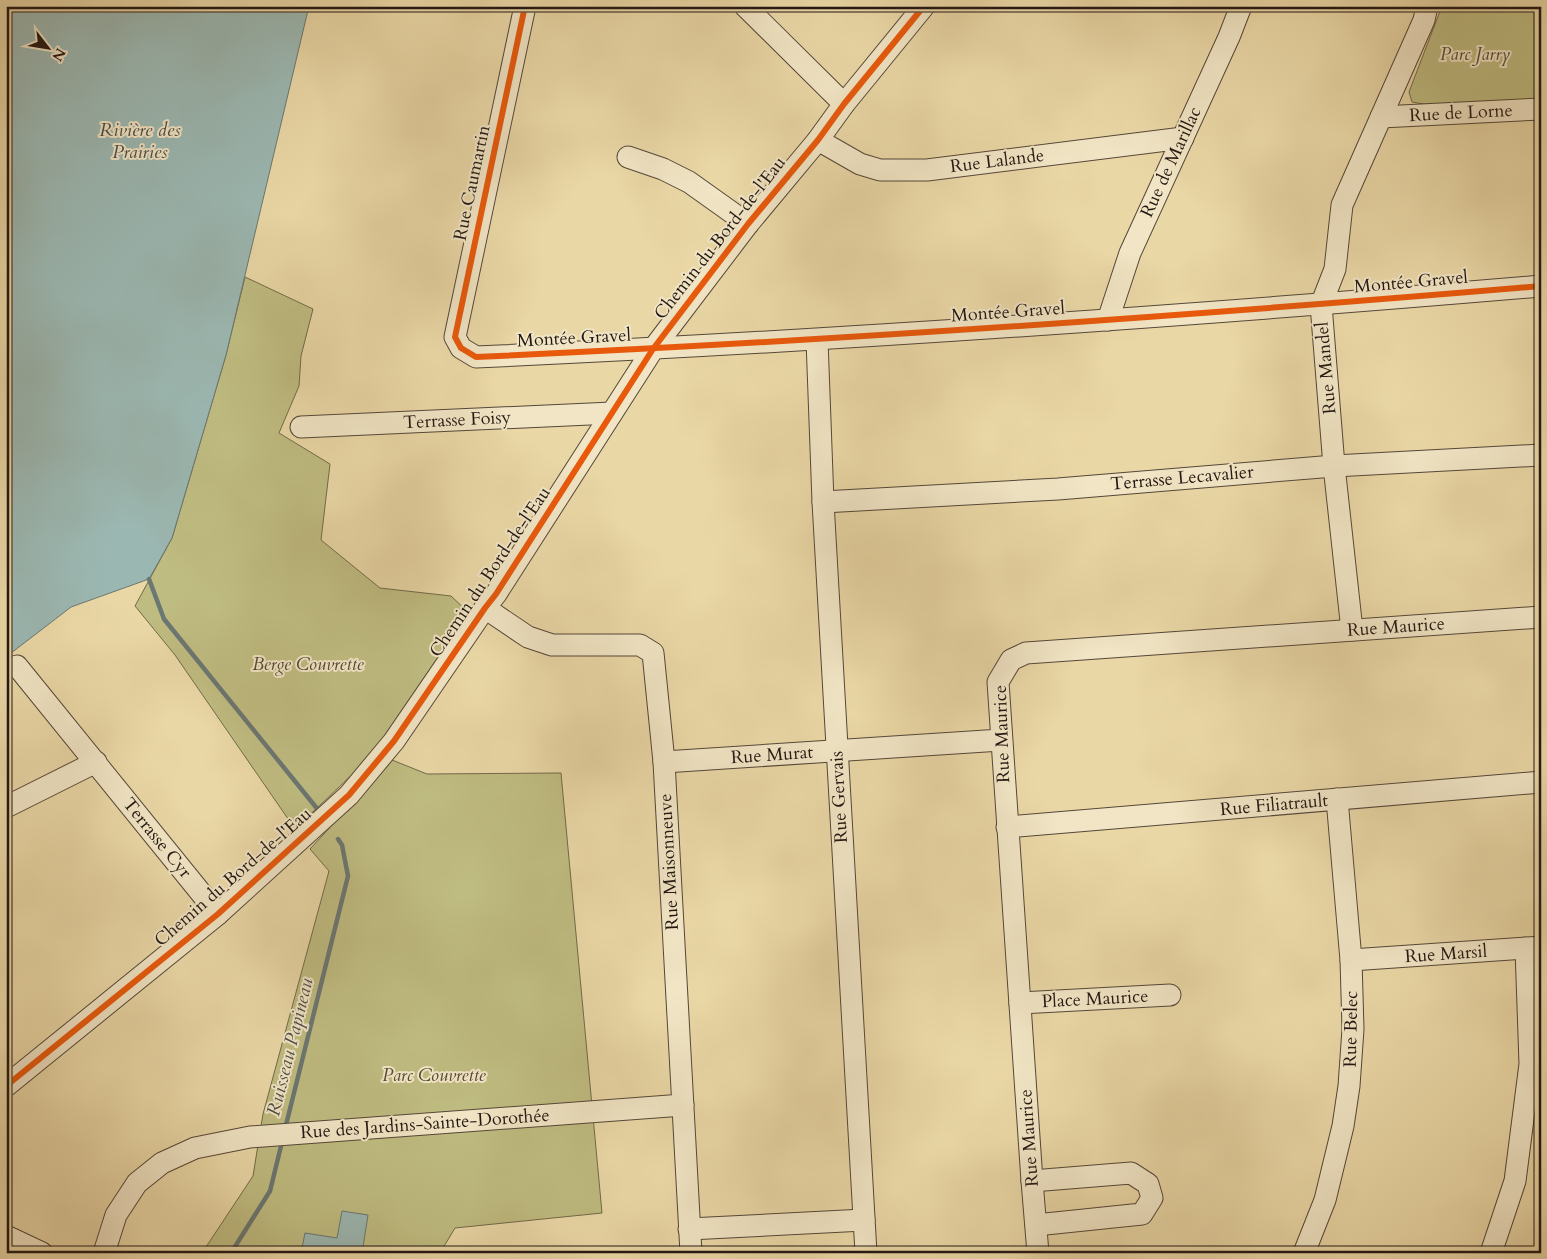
<svg xmlns="http://www.w3.org/2000/svg" width="1547" height="1259" font-family="Cardo,serif">
  <style>
    .green { fill: #bfbc81; stroke: #716a4a }
    .water { fill: #9bb7b1; stroke: #6b7772 }
    .lines { fill: none; stroke-linecap: round; stroke-linejoin: round }
    .stream { stroke: #6b7772; stroke-width: 4.5 }
    .minor-casing { stroke: #554738; stroke-width: 23 }
    .minor { stroke: #f1e5c5; stroke-width: 21 }
    .cycleway-casing { stroke: #f1e5c5; stroke-width: 9 }
    .cycleway { stroke: #e8590c; stroke-width: 6 }
    .labels { text-anchor: middle; dominant-baseline: central; stroke-width: 4; stroke-linejoin: round; paint-order: stroke }
    .park-label { font-size: 18px; font-style: italic; fill: #524934; stroke: #f1e5c5 }
    .street-label { font-size: 18px; fill: #231713; stroke: #f1e5c5 }
    .water-label { font-size: 19px; font-style: italic; fill: #4d4f4a; stroke: #f1e5c5 }
  </style>
  <rect width="100%" height="100%" fill="#ead7a6"/>
  <filter id="stains"><feTurbulence type="fractalNoise" baseFrequency=".004" numOctaves="4"/><feColorMatrix values="0 0 0 0 .2 0 0 0 0 .09 0 0 0 0 .02 0 0 0 .5 -.17"/></filter>
  <radialGradient id="worn" r=".72"><stop offset=".6" stop-color="#630" stop-opacity="0"/><stop offset="1" stop-color="#630" stop-opacity=".3"/></radialGradient>
  <g class="green">
    <polygon points="1442,6 1541,6 1541,99 1429,105 1412,102 1409,92"/>
    <polygon points="245,277 313,309 301,356 299,386 279,433 330,464 321,540 380,588 451,596 467,611 447,644 376,748 359,768 295,829 175,655 135,606 172,538 226,355"/>
    <polygon points="392,760 427,774 561,773 602,1213 455,1228 440,1253 202,1253 253,1176 263,1114 329,871 310,849"/>
  </g>
  <g class="water">
    <polygon points="6,6 309,6 226,355 172,538 149,579 71,607 6,657"/>
    <polygon points="342,1211 368,1215 362,1253 301,1253 305,1233 337,1238"/>
  </g>
  <g class="lines">
    <g class="stream">
      <polyline points="149,579 164,619 319,811"/>
      <polyline points="285,1129 348,876 342,845 338,839"/>
      <polyline points="231,1253 270,1191 282,1142"/>
    </g>
    <defs>
      <g id="minor">
        <path d="M525 6 455 337 461 348 476 357C832 341 1186 316 1541 286"/>
        <polyline points="745,6 844,104"/>
        <polyline points="1381,117 1541,109"/>
        <polyline points="818,140 860,164 880,170 927,170 1183,138"/>
        <polyline points="628,157 663,169 689,182 748,224"/>
        <polyline points="1108,320 1130,253 1229,37 1241,6"/>
        <polyline points="817,340 823,502 866,1253"/>
        <polyline points="301,427 612,413"/>
        <polyline points="823,502 1058,489 1334,466 1541,455"/>
        <polyline points="485,608 528,637 552,645 640,645 653,653 664,762 691,1253"/>
        <polyline points="1352,630 1334,466 1321,305 1335,269 1342,205 1424,20 1427,6"/>
        <polyline points="17,666 218,914"/>
        <polyline points="664,762 1001,740"/>
        <polyline points="6,807 96,762"/>
        <polyline points="1007,827 1541,782"/>
        <polyline points="1351,960 1541,947"/>
        <polyline points="1020,1003 1170,995"/>
        <polyline points="6,1086 218,914 349,795 394,741 485,608 496,594 653,349 748,224 818,140 844,104 924,6"/>
        <polyline points="1032,1181 1131,1173 1148,1184 1152,1198 1142,1214 1036,1225"/>
        <polyline points="689,1229 864,1220"/>
        <polyline points="6,1236 42,1253"/>
        <polyline points="104,1253 116,1215 137,1183 162,1163 195,1148 250,1137 683,1105"/>
        <polyline points="1038,1253 1032,1181 998,682 1011,660 1026,653 1541,617"/>
        <polyline points="1304,1253 1325,1200 1343,1126 1349,1086 1353,1029 1351,960 1337,799"/>
        <polyline points="1491,1253 1515,1181 1530,1064 1526,948"/>
      </g>
    </defs>
    <use href="#minor" class="minor-casing"/>
    <use href="#minor" class="minor"/>
    <defs>
      <g id="cycleway">
        <path d="M525 6 455 337 461 348 476 357C832 341 1186 316 1541 286"/>
        <polyline points="6,1086 218,914 349,795 394,741 485,608 496,594 653,349 748,224 818,140 844,104 924,6"/>
      </g>
    </defs>
    <use href="#cycleway" class="cycleway-casing"/>
    <use href="#cycleway" class="cycleway"/>
  </g>
  <g class="labels">
    <g class="park-label">
      <text x="1475" y="54">Parc Jarry</text>
      <text x="308" y="664">Berge Couvrette</text>
      <text x="434" y="1075">Parc Couvrette</text>
    </g>
    <g class="street-label">
      <text transform="translate(1461 113) rotate(-3)">Rue de Lorne</text>
      <text transform="translate(997 161) rotate(-7)">Rue Lalande</text>
      <text transform="translate(1171 162) rotate(-65)">Rue de Marillac</text>
      <text transform="translate(472 183) rotate(-78)">Rue Caumartin</text>
      <text transform="translate(720 238) rotate(-52)">Chemin du Bord-de-l'Eau</text>
      <text transform="translate(1411 282) rotate(-5)">Montée Gravel</text>
      <text transform="translate(1008 312) rotate(-4)">Montée Gravel</text>
      <text transform="translate(574 338) rotate(-3)">Montée Gravel</text>
      <text transform="translate(1326 368) rotate(-95)">Rue Mandel</text>
      <text transform="translate(457 420) rotate(-3)">Terrasse Foisy</text>
      <text transform="translate(1182 478) rotate(-5)">Terrasse Lecavalier</text>
      <text transform="translate(490 572) rotate(-56)">Chemin du Bord-de-l'Eau</text>
      <text transform="translate(1396 627) rotate(-4)">Rue Maurice</text>
      <text transform="translate(1002 734) rotate(-92)">Rue Maurice</text>
      <text transform="translate(772 755) rotate(-4)">Rue Murat</text>
      <text transform="translate(839 797) rotate(-93)">Rue Gervais</text>
      <text transform="translate(1274 805) rotate(-5)">Rue Filiatrault</text>
      <text transform="translate(157 838) rotate(51)">Terrasse Cyr</text>
      <text transform="translate(669 862) rotate(-93)">Rue Maisonneuve</text>
      <text transform="translate(233 877) rotate(-41)">Chemin du Bord-de-l'Eau</text>
      <text transform="translate(1446 954) rotate(-4)">Rue Marsil</text>
      <text transform="translate(1095 999) rotate(-3)">Place Maurice</text>
      <text transform="translate(1351 1029) rotate(-89)">Rue Belec</text>
      <text transform="translate(425 1124) rotate(-4)">Rue des Jardins-Sainte-Dorothée</text>
      <text transform="translate(1029 1138) rotate(-94)">Rue Maurice</text>
    </g>
    <g class="water-label">
      <text x="140" y="130">Rivière des<tspan x="140" dy="22">Prairies</tspan></text>
      <text transform="translate(290 1047) rotate(-76)">Ruisseau Papineau</text>
    </g>
  </g>
  <rect width="1547" height="1259" fill="none" stroke="#ead7a6" stroke-width="25"/>
  <rect x="8" y="8" width="1532" height="1244" fill="none" stroke="#231713" stroke-width="2.5"/>
  <rect x="12" y="12" width="1522" height="1234" fill="none" stroke="#231713"/>
  <g transform="translate(48 48) rotate(121)" stroke="#f1e5c5" stroke-width="4" paint-order="stroke">
  <path d="M0-4L9 19L0 12L-9 19Z" fill="#231713"/>
  <text y="-8" font-size="14" font-weight="bold" text-anchor="middle" fill="#231713">N</text>
  </g>
  <rect width="100%" height="100%" filter="url(#stains)"/>
  <rect width="100%" height="100%" fill="url(#worn)"/>
</svg>
